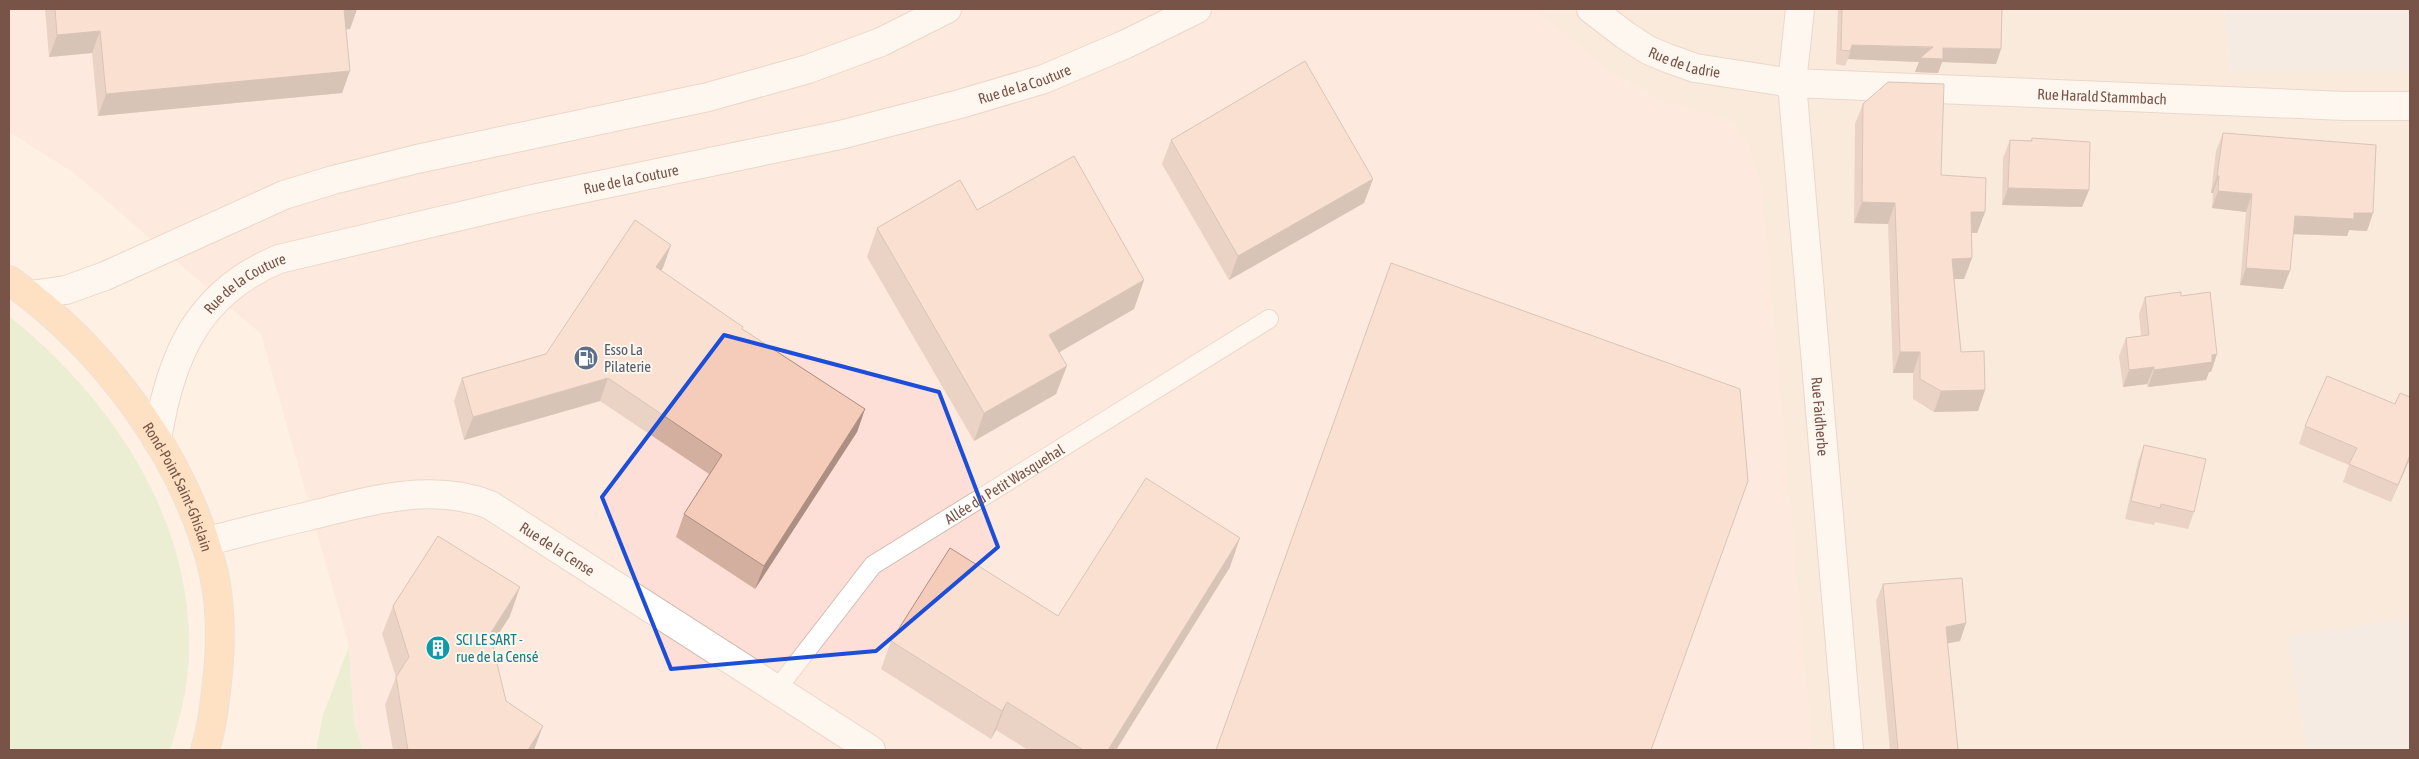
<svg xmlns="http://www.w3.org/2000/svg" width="2419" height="759" font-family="'Asap Condensed',sans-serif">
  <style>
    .residential { fill: #f6e2d2 }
    .commercial { fill: #fedfd7 }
    .industrial { fill: #ede4df }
    .green { fill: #d7ecc2 }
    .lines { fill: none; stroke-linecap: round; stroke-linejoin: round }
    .lane-casing { stroke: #d2baac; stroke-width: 20 }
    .street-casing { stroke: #d2baac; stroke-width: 30 }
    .secondary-casing { stroke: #d5b9aa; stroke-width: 30 }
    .primary-casing { stroke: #d9cfcc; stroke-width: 30 }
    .lane { stroke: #fff; stroke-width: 18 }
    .street { stroke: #fff; stroke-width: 28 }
    .secondary { stroke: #fff; stroke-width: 28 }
    .primary { stroke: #ffcf9a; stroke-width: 28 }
    .wall { fill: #d3afa0 }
    .shaded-wall { fill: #ac8f82 }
    .building { fill: #f5ccba; stroke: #ac8f82 }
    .marked { fill: none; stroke: #1d4ed8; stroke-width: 4; stroke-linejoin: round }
    .labels { text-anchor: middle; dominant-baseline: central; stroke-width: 4; stroke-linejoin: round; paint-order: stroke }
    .street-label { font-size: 15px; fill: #785448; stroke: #fff6ec }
    .service-label { font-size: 15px; fill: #4e5e75; stroke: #fff6ec; text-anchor: start }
    .culture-label { font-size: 15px; fill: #0d838f; stroke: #fff6ec; text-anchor: start }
  </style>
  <rect width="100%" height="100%" fill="#fef1e4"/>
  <polygon class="residential" points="1535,9 2224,9 2231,72 2410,72 2410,618 2287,636 2308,750 1812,750 1762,190 1749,147 1735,125 1729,121 1714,115 1663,102 1610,72"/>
  <polygon class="commercial" points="9,9 1535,9 1610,72 1663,102 1714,115 1729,121 1735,125 1749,147 1762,190 1812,750 363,750 354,722 349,646 261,334 74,173 9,132"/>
  <g class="industrial">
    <polygon points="2224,9 2410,9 2410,72 2231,72"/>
    <polygon points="2410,618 2410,750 2308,750 2287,636"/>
  </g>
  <g class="green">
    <path d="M9 316C111 398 193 518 189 654 188 687 180 719 170 750H9Z"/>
    <polygon points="349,646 354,722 363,750 316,750 323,715"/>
  </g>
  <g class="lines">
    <defs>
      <g id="lane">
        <path id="s1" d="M777 689 873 565 1269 319"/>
      </g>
      <g id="street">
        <path id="s2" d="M1591 9 1625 35 1648 50 1667 58 1695 68 1792 83 2345 106H2410"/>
        <path id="s3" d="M1800 9 1792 83 1849 750"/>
        <path id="s4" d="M205 542C239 533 274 524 309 516 367 501 432 482 490 505L871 750"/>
      </g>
      <g id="secondary">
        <polyline points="30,295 66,290 105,276 284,195 333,180 417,159 708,97 808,69 881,42 947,9"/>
        <path id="s5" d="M157 440C170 357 197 293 279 259L533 199 840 135 960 104 1044 79 1126 44 1197 9"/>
      </g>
      <g id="primary">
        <path id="s6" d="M9 280C104 348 187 458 214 574 222 612 221 653 216 691 214 711 211 731 205 750"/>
      </g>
    </defs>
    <use href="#lane" class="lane-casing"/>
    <use href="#street" class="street-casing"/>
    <use href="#secondary" class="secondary-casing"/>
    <use href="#primary" class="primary-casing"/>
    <use href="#lane" class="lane"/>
    <use href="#street" class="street"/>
    <use href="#secondary" class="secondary"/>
    <use href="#primary" class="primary"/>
  </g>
  <g class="wall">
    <polygon points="45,9 357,9 350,29 346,29 342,93 98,116 92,53 49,57"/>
    <polygon points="1838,9 2002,9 2001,49 1996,64 1942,62 1938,73 1915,72 1919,62 1848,59 1845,66 1836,64"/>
    <polygon points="1863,104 1941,175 1985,212 1977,233 1972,233 1972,258 1964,279 1954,279 1961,352 1985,390 1978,411 1934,412 1913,399 1913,373 1893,373 1888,224 1854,223 1855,124"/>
    <polygon points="2223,133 2367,231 2349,230 2347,236 2294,234 2283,289 2240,285 2246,212 2212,208 2213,193 2211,193 2216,151"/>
    <polygon points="2032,138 2089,190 2082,207 2002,205 2003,158 2010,140 2031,140"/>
    <polygon points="1171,140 1373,179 1364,203 1229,280 1162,164"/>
    <polygon points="977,210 1144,280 1134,309 1059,352 1056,394 974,441 867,257 877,228"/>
    <polygon points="663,268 661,271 743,329 865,409 857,432 755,589 676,537 684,514 709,474 600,401 464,440 454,401 462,378 546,354"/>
    <polygon points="2181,296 2217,354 2211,372 2209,372 2206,380 2148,387 2147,384 2123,387 2119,356 2126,338 2141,336 2139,314 2145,297"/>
    <polygon points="2410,397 2410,464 2408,463 2391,502 2343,482 2349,465 2299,444 2305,426 2395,404"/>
    <polygon points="2144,445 2194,512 2188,529 2155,522 2154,525 2125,519 2138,462"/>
    <polygon points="1230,567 1116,750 1028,750 996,730 991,739 881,669 891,641 1058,616"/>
    <polygon points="1883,584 1966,623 1960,641 1947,643 1958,750 1890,750 1876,601"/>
    <polygon points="393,606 510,616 492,643 506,701 534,750 393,750 385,705 396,677 382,634"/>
  </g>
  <g class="shaded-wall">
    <polygon points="343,9 357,9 350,29 336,30"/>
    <polygon points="100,31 92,53 49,57 57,35"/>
    <polygon points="1852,45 1943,48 2001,49 1996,64 1942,62 1938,73 1915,72 1919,62 1848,59"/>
    <polygon points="350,71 342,93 98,116 106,94"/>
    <polygon points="2217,176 2219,176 2213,193 2211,193"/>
    <polygon points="1373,179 1364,203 1229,280 1238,256"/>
    <polygon points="2008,188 2089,190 2082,207 2002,205"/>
    <polygon points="2218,191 2252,194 2246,212 2212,208"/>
    <polygon points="1862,202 1895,203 1888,224 1854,223"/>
    <polygon points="1971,212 1985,212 1977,233 1964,232"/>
    <polygon points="2354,213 2373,213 2367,231 2349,230 2347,236 2289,234 2295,216"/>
    <polygon points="671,245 663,268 648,290 656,267"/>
    <polygon points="1972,258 1964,279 1944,279 1952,259"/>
    <polygon points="2246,268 2290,271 2283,289 2240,285"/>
    <polygon points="1144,280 1134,309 1039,364 1049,335"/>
    <polygon points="1900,352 1920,352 1913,373 1893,373"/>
    <polygon points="2217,354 2211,372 2209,372 2206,380 2148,387 2154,370 2212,355"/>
    <polygon points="1067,366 1056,394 974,441 984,413"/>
    <polygon points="2154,367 2147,384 2123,387 2129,370"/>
    <polygon points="608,378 600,401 464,440 473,417"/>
    <polygon points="1985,390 1978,411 1934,412 1941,391"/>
    <polygon points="865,409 857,432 755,589 764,566"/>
    <polygon points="2410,455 2408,463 2391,502 2398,485"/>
    <polygon points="1240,538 1230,567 1116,750 1108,750"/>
    <polygon points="520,587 510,616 480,663 490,634"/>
    <polygon points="1966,623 1960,641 1939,645 1946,627"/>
    <polygon points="1007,702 996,730 991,739 1002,711"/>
    <polygon points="543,726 534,750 528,750"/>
  </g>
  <g class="building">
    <polygon points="55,9 344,9 350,71 106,94 100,31 57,35"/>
    <polygon points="1842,9 2002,9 2001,49 1943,48 1943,59 1920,58 1933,47 1852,45 1850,51 1841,50"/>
    <polygon points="1305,61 1373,179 1238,256 1171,140"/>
    <polygon points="1888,82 1944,84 1941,175 1986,178 1985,212 1971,212 1972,258 1952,259 1961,352 1984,351 1985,390 1941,391 1920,379 1920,352 1900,352 1895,203 1862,202 1863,104"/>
    <polygon points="2223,133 2376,145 2373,213 2354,213 2354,219 2295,216 2290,271 2246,268 2252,194 2218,191 2219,176 2217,176"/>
    <polygon points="2032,138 2090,142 2089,190 2008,188 2010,140 2032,141"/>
    <polygon points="1074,156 1144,280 1049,335 1067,366 984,413 877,228 960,180 977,210"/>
    <polygon points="635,220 671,245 656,267 743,327 742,329 865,409 764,566 684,514 722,455 608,378 473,417 462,378 546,354"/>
    <polygon points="1391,263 1740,389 1748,481 1651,750 1216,750"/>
    <polygon points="2181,292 2181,296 2210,292 2217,354 2212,355 2212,362 2154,370 2154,367 2129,370 2126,338 2149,335 2145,297"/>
    <polygon points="2327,376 2395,404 2400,393 2410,397 2410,455 2398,485 2349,464 2357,448 2305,426"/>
    <polygon points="2144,445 2206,459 2194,512 2161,504 2160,508 2131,501"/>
    <polygon points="1146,478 1240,538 1108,750 1083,750 1007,702 1002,711 891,641 950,548 1058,616"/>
    <polygon points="438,536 520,587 490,634 506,701 543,726 528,750 408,750 396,677 409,657 393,606"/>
    <polygon points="1962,578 1966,623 1946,627 1958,750 1898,750 1883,584"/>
  </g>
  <path d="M0 0H2419V759H0ZM724 335 939 392 998 547 876 651 671 669 602 497Z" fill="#fef1e4" fill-opacity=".55" fill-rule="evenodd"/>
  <path class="marked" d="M724 335 939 392 998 547 876 651 671 669 602 497Z"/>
  <defs>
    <symbol id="fuel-disc" viewBox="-11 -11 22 22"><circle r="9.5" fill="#5c6f8a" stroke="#fff6ec"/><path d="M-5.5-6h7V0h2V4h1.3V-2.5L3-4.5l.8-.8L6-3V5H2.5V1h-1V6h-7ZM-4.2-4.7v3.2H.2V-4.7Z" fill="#fff"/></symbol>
    <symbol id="building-disc" viewBox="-11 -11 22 22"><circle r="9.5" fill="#0f9aa8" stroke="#fff6ec"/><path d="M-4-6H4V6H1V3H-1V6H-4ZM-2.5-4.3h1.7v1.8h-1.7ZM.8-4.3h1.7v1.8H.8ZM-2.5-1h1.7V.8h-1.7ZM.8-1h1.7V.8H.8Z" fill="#fff"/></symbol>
  </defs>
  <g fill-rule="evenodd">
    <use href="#fuel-disc" x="572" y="344" width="28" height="28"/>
    <use href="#building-disc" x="424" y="634" width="28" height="28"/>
  </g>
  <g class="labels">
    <g class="street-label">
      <text stroke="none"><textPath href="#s2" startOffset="109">Rue de Ladrie</textPath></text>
      <text stroke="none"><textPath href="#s5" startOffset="996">Rue de la Couture</textPath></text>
      <text stroke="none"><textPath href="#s2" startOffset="529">Rue Harald Stammbach</textPath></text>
      <text stroke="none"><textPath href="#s5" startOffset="591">Rue de la Couture</textPath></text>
      <text stroke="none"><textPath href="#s5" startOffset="188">Rue de la Couture</textPath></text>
      <text stroke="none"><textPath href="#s3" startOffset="409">Rue Faidherbe</textPath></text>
      <text stroke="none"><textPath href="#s1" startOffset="311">Allée du Petit Wasquehal</textPath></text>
      <text stroke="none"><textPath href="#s6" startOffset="271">Rond-Point Saint-Ghislain</textPath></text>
      <text stroke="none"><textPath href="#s4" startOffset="372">Rue de la Cense</textPath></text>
    </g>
    <g class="service-label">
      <text x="604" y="349">Esso La<tspan x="604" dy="17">Pilaterie</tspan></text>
    </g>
    <g class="culture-label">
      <text x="456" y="639">SCI LE SART -<tspan x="456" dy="17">rue de la Censé</tspan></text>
    </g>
  </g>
  <rect width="2419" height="759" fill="none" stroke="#785448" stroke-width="20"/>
</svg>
